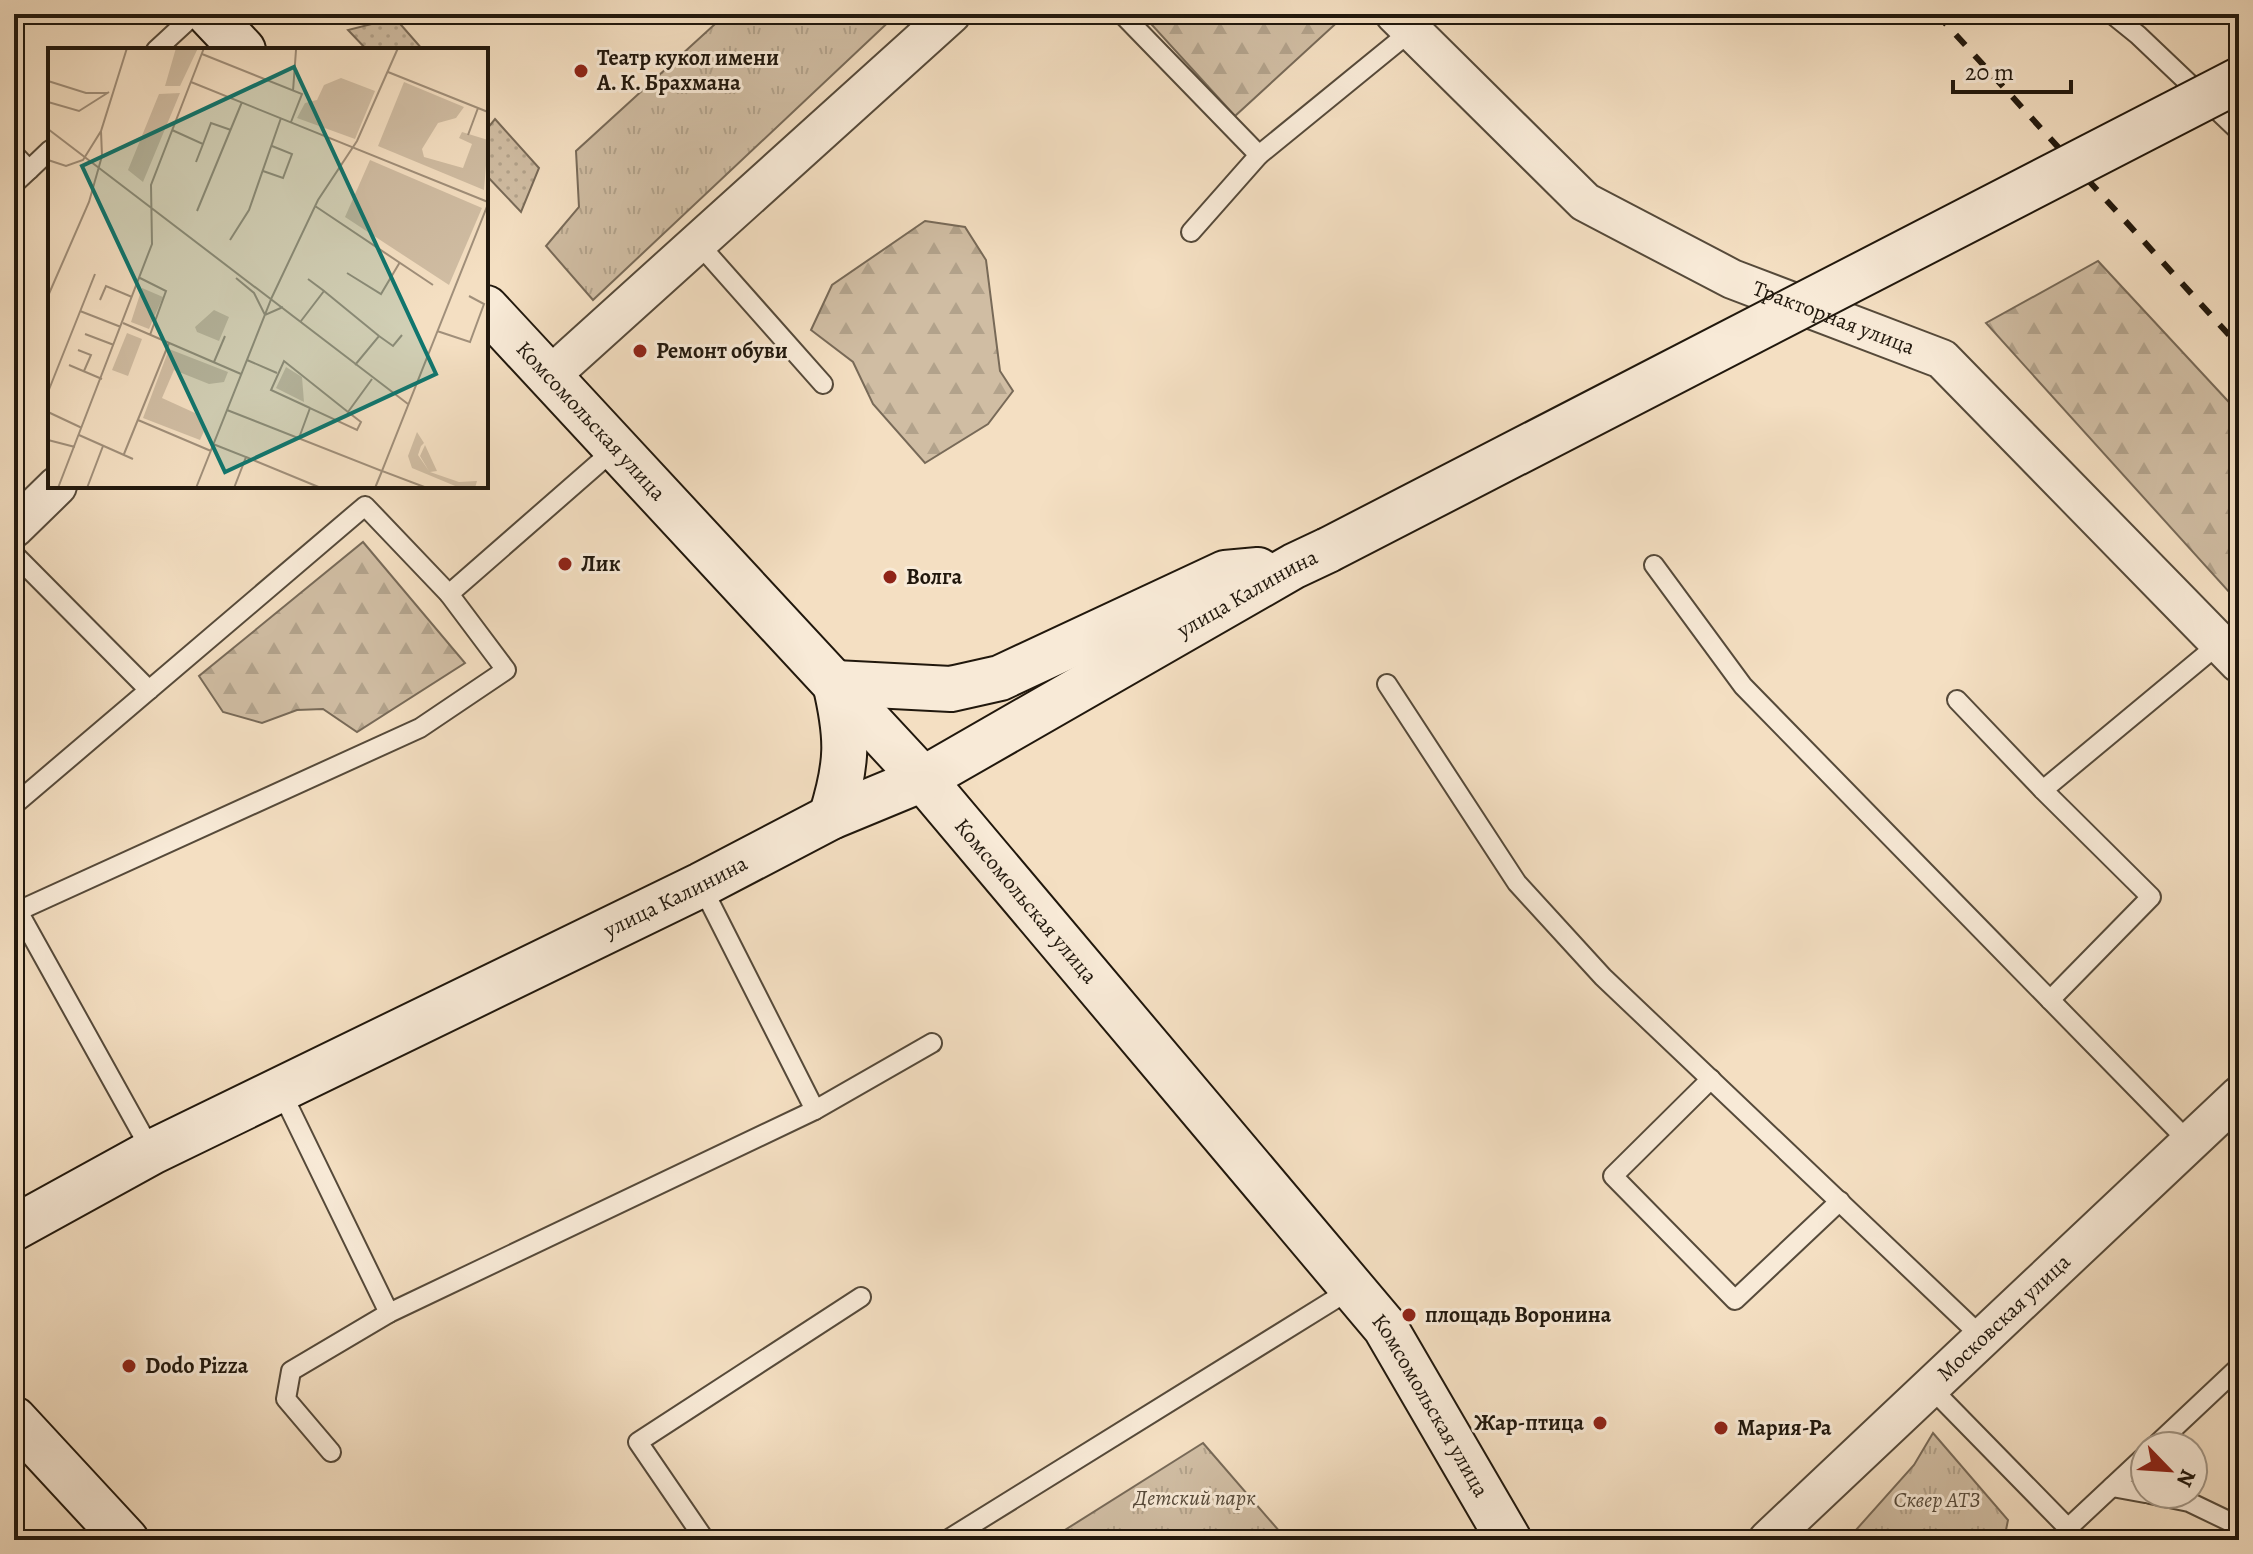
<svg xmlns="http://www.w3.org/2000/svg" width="2253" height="1554" font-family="Alegreya,serif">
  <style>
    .grass { fill: url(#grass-dots); stroke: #786a58; stroke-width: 2 }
    .forest { fill: url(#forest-firs); stroke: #786a58; stroke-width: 2 }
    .park { fill: url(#park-tufts); stroke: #786a58; stroke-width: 2 }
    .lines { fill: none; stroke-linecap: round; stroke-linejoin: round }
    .lane-casing { stroke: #564a3a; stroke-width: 22 }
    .street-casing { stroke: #564a3a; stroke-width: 42 }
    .secondary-casing { stroke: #21180d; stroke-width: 48 }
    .lane { stroke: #f8ead7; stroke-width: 18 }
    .street { stroke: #f8ead7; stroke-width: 38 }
    .secondary { stroke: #f8ead7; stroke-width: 44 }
    .rail { stroke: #21180d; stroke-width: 6; stroke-dasharray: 14 14; stroke-linecap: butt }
    .secondary-bridge-casing { stroke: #21180d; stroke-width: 48; stroke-linecap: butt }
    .secondary-bridge { stroke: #f8ead7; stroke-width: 44 }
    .poi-dot { fill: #8f2418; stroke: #f8ead7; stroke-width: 3 }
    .labels { text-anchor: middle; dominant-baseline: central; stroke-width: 6; stroke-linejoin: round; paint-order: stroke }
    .poi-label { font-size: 22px; font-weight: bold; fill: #21180d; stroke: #f8ead7; text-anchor: start }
    .street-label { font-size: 22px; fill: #21180d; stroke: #f8ead7 }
    .park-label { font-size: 22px; font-style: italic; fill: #564a3a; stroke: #f8ead7 }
    .inset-road { fill: none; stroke: #a08f7a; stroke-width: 2 }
    .view { fill: #0f766e; fill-opacity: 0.15; stroke: #0f766e; stroke-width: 4 }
    .inset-edge { fill: none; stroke: #21180d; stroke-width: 4 }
  </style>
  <defs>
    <pattern id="grass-dots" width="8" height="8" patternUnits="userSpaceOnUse" patternTransform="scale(2)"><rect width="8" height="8" fill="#d0bda3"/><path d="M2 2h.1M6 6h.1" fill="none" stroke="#b2a28b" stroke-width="1.8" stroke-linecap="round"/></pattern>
    <pattern id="forest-firs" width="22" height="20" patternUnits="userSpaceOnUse" patternTransform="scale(2)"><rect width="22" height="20" fill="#d0bda3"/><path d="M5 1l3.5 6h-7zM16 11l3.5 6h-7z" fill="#b2a28b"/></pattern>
    <pattern id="park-tufts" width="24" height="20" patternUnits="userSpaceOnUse" patternTransform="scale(2)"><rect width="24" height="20" fill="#d0bda3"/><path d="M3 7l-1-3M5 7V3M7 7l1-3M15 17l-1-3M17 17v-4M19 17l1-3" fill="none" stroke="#b2a28b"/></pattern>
  </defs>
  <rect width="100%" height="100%" fill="#f4dfc2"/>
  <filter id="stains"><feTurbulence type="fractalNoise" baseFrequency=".0025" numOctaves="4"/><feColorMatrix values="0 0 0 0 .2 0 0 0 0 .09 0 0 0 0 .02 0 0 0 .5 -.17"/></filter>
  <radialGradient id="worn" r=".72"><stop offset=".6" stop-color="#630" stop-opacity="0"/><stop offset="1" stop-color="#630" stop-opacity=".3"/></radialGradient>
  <g class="grass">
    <polygon points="395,18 423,50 367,50 348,30"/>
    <polygon points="495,119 539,168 521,212 486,175 486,130"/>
  </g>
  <g class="forest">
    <polygon points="1142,14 1340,14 1343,17 1235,116"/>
    <polygon points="925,221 965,227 986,260 1000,371 1013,391 988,424 925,463 873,404 853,362 811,330 832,285"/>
    <polygon points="2098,261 2239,413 2239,603 1986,323"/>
    <polygon points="363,542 465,663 357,732 323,709 297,710 262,723 223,712 199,676"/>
  </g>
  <g class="park">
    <polygon points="726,14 897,14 593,300 546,246 579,207 576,151"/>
    <polygon points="1933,1433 2008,1520 2004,1540 1847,1540 1914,1465"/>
    <polygon points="1203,1443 1287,1540 1049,1540"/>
  </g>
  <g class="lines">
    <defs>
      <g id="lane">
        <polyline points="1122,14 1259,155 1411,31"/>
        <polyline points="2112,14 2138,35 2239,131"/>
        <polyline points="156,50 195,14"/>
        <polyline points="14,154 29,170 50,150"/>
        <polyline points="14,184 29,170"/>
        <polyline points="1191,232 1259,155"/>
        <polyline points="698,243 823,384"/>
        <polyline points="14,554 149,690 14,805"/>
        <polyline points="1654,565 1743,686 2190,1143"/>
        <polyline points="449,594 616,448"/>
        <polyline points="1387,684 1517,883 1603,977 1982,1337"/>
        <polyline points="1957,700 2043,790 2220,643"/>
        <polyline points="2043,790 2151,897 2050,1000"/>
        <polyline points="701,885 815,1110 932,1043"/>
        <polyline points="18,911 420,728 506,670 449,594 365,506 149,690"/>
        <polyline points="14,913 18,911 152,1152"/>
        <polyline points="1711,1079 1613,1176 1735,1300 1840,1201"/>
        <polyline points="280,1089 389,1313 291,1371 286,1399 331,1452"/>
        <polyline points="389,1313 815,1110"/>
        <polyline points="1931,1388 2068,1528 2145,1456"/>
        <polyline points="2155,1446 2239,1367"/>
        <polyline points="2112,1487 2145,1493"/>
        <polyline points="2150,1494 2189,1502 2239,1526"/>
        <polyline points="705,1540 638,1442 861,1297"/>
        <polyline points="947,1540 1353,1288"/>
      </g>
      <g id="street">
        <path id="s1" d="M1395 14 1585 202 1732 279 1942 359 2239 663"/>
        <polyline points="550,376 951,14"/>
        <polyline points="14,528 57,486"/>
        <path id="s2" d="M1768 1540 2239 1096"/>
      </g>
      <g id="secondary">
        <polyline points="209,14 243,50"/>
        <path id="s3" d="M486 308 923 779 1385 1327 1509 1540"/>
        <path d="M831 817C848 763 848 738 835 683L951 689 1000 678 1225 573 1258 570"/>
        <path id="s4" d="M14 1228 152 1152 701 885 831 817 923 779 1294 566 1328 550"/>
        <polyline points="14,1419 126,1540"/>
      </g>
    </defs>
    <use href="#lane" class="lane-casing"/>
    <use href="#street" class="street-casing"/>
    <use href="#secondary" class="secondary-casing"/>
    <use href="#lane" class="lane"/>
    <use href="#street" class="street"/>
    <use href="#secondary" class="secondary"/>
    <polyline class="rail" points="1937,14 2239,346"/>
    <defs>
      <polyline id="secondary-bridge" points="1328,550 2239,80"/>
    </defs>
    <use href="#secondary-bridge" class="secondary-bridge-casing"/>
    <use href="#secondary-bridge" class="secondary-bridge"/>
  </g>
  <g class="poi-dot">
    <circle cx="581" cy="71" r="8"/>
    <circle cx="640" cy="351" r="8"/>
    <circle cx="565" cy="564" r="8"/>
    <circle cx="890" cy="577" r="8"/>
    <circle cx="1409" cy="1315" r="8"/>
    <circle cx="129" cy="1366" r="8"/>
    <circle cx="1600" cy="1423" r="8"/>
    <circle cx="1721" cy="1428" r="8"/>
  </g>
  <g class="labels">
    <g class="poi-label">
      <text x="597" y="58">Театр кукол имени<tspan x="597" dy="25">А. К. Брахмана</tspan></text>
      <text x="656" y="351">Ремонт обуви</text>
      <text x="581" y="564">Лик</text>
      <text x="906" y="577">Волга</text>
      <text x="1425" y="1315">площадь Воронина</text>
      <text x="145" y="1366">Dodo Pizza</text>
      <text x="1584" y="1423" text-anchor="end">Жар-птица</text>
      <text x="1737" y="1428">Мария-Ра</text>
    </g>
    <g class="street-label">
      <text stroke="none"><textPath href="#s1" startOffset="542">Тракторная улица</textPath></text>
      <text stroke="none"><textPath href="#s3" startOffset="154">Комсомольская улица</textPath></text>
      <text stroke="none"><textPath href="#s4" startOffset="1388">улица Калинина</textPath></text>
      <text stroke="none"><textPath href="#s4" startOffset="740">улица Калинина</textPath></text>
      <text stroke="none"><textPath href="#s3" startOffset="802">Комсомольская улица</textPath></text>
      <text stroke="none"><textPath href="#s2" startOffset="324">Московская улица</textPath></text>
      <text stroke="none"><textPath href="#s3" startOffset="1450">Комсомольская улица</textPath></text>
    </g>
    <g class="park-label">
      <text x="1195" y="1498">Детский парк</text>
      <text x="1937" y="1500">Сквер АТЗ</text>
    </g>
  </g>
  <g transform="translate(48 48)">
    <rect width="440" height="440" fill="#f4dfc2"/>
    <path d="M369 384 376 395 373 398 370 407 381 423 372 408 377 397 389 423 382 424 411 434 429 433 427 440H412L364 420 360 408Z" fill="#d0bda3"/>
    <path d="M128 0H150L132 38H117ZM356 34 416 59 408 70 390 75 374 101 376 109 415 120 424 96 411 90 414 84 440 92 436 142 330 98ZM132 45 95 134 80 122 111 46ZM94 240 115 249 101 281 83 274ZM166 262 181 269 171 293 149 284 147 279ZM238 319 254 329 256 354 228 340Z" fill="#d0bda3"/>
    <path d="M293 30 327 43 307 91 249 70 257 55 269 52 276 37ZM322 112 434 160 401 237 297 169ZM79 285 94 291 80 328 64 322ZM121 301 180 324 176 334 161 336 126 322 114 350 147 365 156 383 152 392 95 370Z" fill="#d0bda3"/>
    <path class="inset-road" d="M154 6 254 46 243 74M340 24 440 64M0 33 38 45H59M143 34 440 154M245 43 248 2M0 54 31 63 61 44M0 81 360 356M124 82 155 96 148 114M420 87 430 60M155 96 163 75 183 82M0 112 18 118 35 112 53 83 79 0M215 123 235 130 244 106 224 98M267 158 385 237M149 163 194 54M182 192 201 162 233 70M299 225 333 246 352 214M92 230 118 243 102 287M188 230 206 245 217 267 235 259M276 243 331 288M0 248 41 154 54 108 53 83M52 252 58 238 84 249M32 263 73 279M253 273 276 243 260 231M75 275 193 326M389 283 422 294 436 256 421 248M37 286 66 297M30 302 43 307 36 323M199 312 229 325M166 314 177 288M21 317 54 331M307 317 331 288 345 298 354 287M0 344 47 226M262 360 223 342 236 313 300 364M179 362 334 423 327 440M0 364 34 380M90 372 163 403M31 387 85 411M251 390 262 360 309 382 313 374 300 364 324 331M0 392 27 399M165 396 198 409 186 440M76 406 121 295M198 409 273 440M10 440 104 196 103 137 156 0M39 440 55 398M148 440 224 249 270 152 309 93 350 0M379 440 334 423 440 156"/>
    <path class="view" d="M246 19 388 326 177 424 34 118Z"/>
    <rect width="440" height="440" class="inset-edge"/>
  </g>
  <rect width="2253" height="1554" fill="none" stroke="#f4dfc2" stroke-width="48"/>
  <rect x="16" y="16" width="2221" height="1522" fill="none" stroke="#21180d" stroke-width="4"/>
  <rect x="24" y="24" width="2205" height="1506" fill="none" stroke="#21180d" stroke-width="2"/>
  <g transform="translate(2169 1470) rotate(115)"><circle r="38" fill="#f8ead7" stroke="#a29686" stroke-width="2"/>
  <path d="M0-6L14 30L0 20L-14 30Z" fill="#8f2418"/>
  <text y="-12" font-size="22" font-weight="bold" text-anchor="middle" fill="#21180d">N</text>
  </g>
  <path d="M1953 80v12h118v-12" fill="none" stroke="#21180d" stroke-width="4"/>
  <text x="1965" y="80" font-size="24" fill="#21180d" stroke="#f8ead7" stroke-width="6" paint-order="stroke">20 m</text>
  <rect width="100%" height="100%" filter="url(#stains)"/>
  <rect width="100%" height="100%" fill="url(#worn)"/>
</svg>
